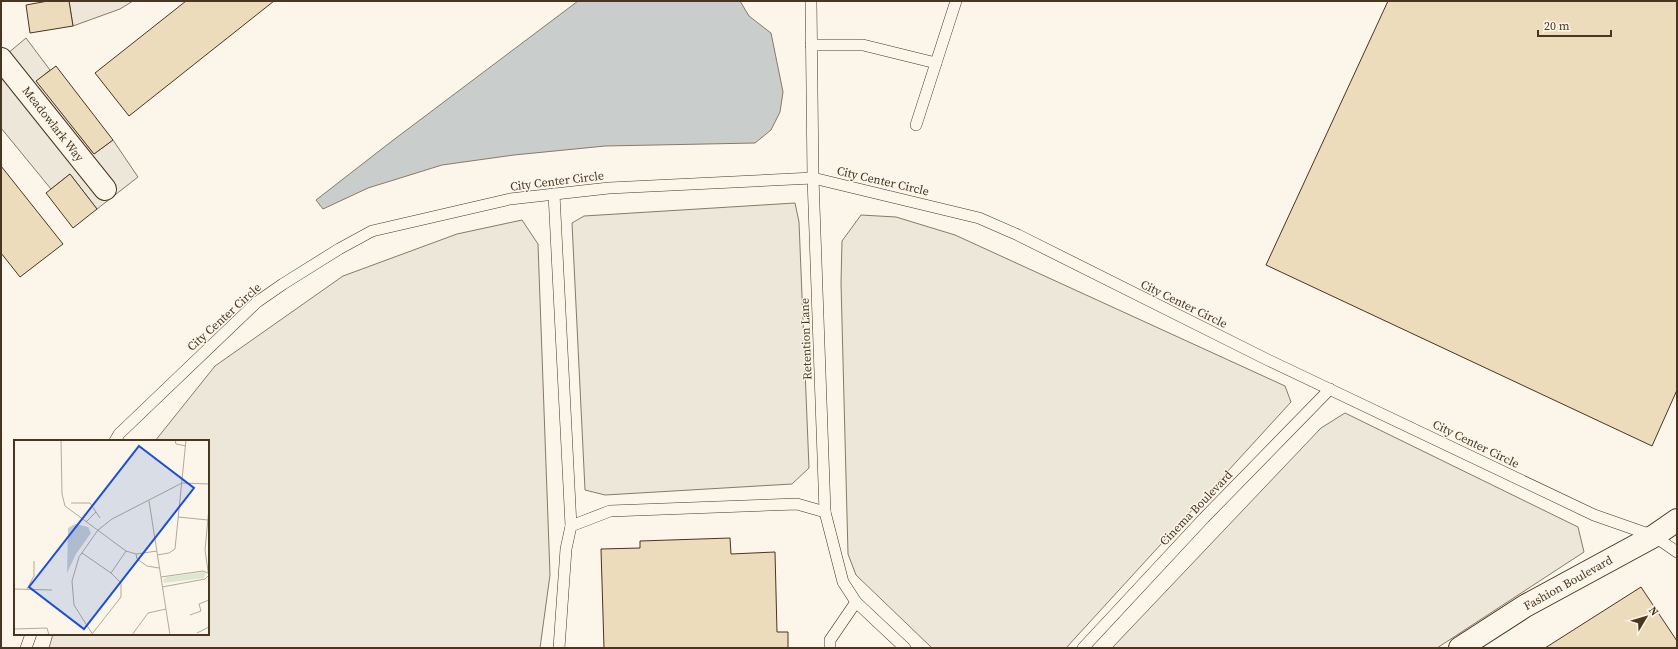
<svg xmlns="http://www.w3.org/2000/svg" width="1678" height="649" font-family="'Source Serif 4',serif">
  <style>
    .parking { fill: #ede7d9; stroke: #887966 }
    .water { fill: #c9cecd; stroke: #887966 }
    .building { fill: #ecdcbc; stroke: #4a3520 }
    .lines { fill: none; stroke-linecap: round; stroke-linejoin: round }
    .lane-casing { stroke: #4a3520; stroke-width: 12 }
    .street-casing { stroke: #4a3520; stroke-width: 24 }
    .lane { stroke: #fbf6e9; stroke-width: 11 }
    .street { stroke: #fbf6e9; stroke-width: 22 }
    .labels { text-anchor: middle; dominant-baseline: central; stroke-width: 3; stroke-linejoin: round; paint-order: stroke }
    .street-label { font-size: 12px; fill: #4a3520; stroke: #fbf6e9 }
    .inset-road { fill: none; stroke: #b4a999; stroke-width: 1 }
    .view { fill: #1d4ed8; fill-opacity: 0.15; stroke: #1d4ed8; stroke-width: 2 }
    .inset-edge { fill: none; stroke: #4a3520; stroke-width: 2 }
  </style>
  <rect width="100%" height="100%" fill="#fbf6e9"/>
  <g class="parking">
    <polygon points="69,1 133,1 120,9 73,26"/>
    <polygon points="26,38 50,70 37,81 94,154 113,140 138,177 97,209 70,174 51,189 1,128 1,59"/>
    <polygon points="795,203 799,222 809,468 792,484 605,495 585,490 572,223 584,216"/>
    <polygon points="861,215 896,217 955,235 1285,386 1291,402 1066,648 932,648 856,575 848,554 841,283 842,241"/>
    <polygon points="522,220 538,244 550,575 540,648 49,648 53,634 208,634 208,441 155,441 215,366 343,276 457,234"/>
    <polygon points="1345,413 1578,527 1584,552 1437,648 1112,648 1321,428"/>
  </g>
  <polygon class="water" points="578,1 740,1 749,16 771,33 783,92 780,112 771,130 755,143 605,146 514,155 442,165 368,188 323,209 316,200 392,141"/>
  <g class="building">
    <polygon points="48,1 69,1 73,26 30,33 26,5"/>
    <polygon points="186,1 274,1 129,116 95,73"/>
    <polygon points="1388,1 1677,1 1677,390 1652,446 1266,265"/>
    <polygon points="56,66 113,140 94,154 36,81"/>
    <polygon points="1,166 63,244 20,277 1,253"/>
    <polygon points="70,174 97,209 73,228 46,193"/>
    <polygon points="730,538 731,554 775,552 777,632 788,632 788,648 604,648 601,549 640,548 640,541"/>
    <polygon points="1641,587 1677,641 1677,648 1545,648"/>
  </g>
  <g class="lines">
    <defs>
      <g id="lane">
        <polyline points="811,1 813,178 825,512 843,582 856,602 905,648"/>
        <polyline points="811,45 863,45 936,63"/>
        <polyline points="916,125 956,1"/>
        <polyline points="554,194 571,526"/>
        <polyline points="115,441 119,434 257,302 283,284 339,249 372,231 510,199 609,188 813,178 979,218 1018,235 1268,360 1594,515 1654,536 1677,552"/>
        <polyline points="26,648 31,634"/>
        <polyline points="559,648 566,549 571,526 610,511 797,504 825,512"/>
        <polyline points="830,648 830,640 856,602"/>
        <polyline points="1083,648 1204,518 1330,389"/>
      </g>
      <g id="street">
        <polyline points="1,59 105,189"/>
        <polyline points="1460,648 1525,606 1654,536 1677,520"/>
      </g>
    </defs>
    <use href="#lane" class="lane-casing"/>
    <use href="#street" class="street-casing"/>
    <use href="#lane" class="lane"/>
    <use href="#street" class="street"/>
  </g>
  <g class="labels">
    <g class="street-label">
      <text transform="translate(53 124) rotate(52)">Meadowlark Way</text>
      <text transform="translate(557 181) rotate(-7)">City Center Circle</text>
      <text transform="translate(883 181) rotate(13)">City Center Circle</text>
      <text transform="translate(1184 304) rotate(26)">City Center Circle</text>
      <text transform="translate(224 317) rotate(-42)">City Center Circle</text>
      <text transform="translate(806 339) rotate(-92)">Retention Lane</text>
      <text transform="translate(1476 444) rotate(26)">City Center Circle</text>
      <text transform="translate(1196 508) rotate(-46)">Cinema Boulevard</text>
      <text transform="translate(1568 583) rotate(-29)">Fashion Boulevard</text>
    </g>
  </g>
  <g transform="translate(14 440)">
    <rect width="195" height="195" fill="#fbf6e9"/>
    <path d="M189 132 192 133 190 138 150 143 149 140 153 137Z" fill="#dce7d0"/>
    <path d="M61 84 74 87 77 93 62 114 53 133 54 88Z" fill="#c9cecd"/>
    <path class="inset-road" d="M47 0 48 54 51 66 112 111 122 114 143 111M161 0 162 4 172 6M135 61 156 195M57 63H76L86 78M195 68 191 110 195 138M164 77 194 80M72 82 82 72M68 113 97 133M122 114 123 119 133 126 145 128M143 115 155 113 161 109 172 0M147 137 189 131 194 133M148 147 191 139 194 136M0 149 38 150M13 149 20 136V121M176 175 187 171 185 164 195 160M0 189 33 188 35 195M183 193 195 187M78 194 107 157V143L97 133 112 111M79 195 60 165 58 141 65 117 84 90 98 79 168 43 195 44M118 195 134 173 152 169"/>
    <path class="view" d="M125 6 180 48 70 189 15 147Z"/>
    <rect width="195" height="195" class="inset-edge"/>
  </g>
  <rect width="1678" height="649" fill="none" stroke="#4a3520" stroke-width="4"/>
  <g transform="translate(1646 617) rotate(52)" stroke="#fbf6e9" stroke-width="3" paint-order="stroke">
  <path d="M0-3L7 15L0 10L-7 15Z" fill="#4a3520"/>
  <text y="-6" font-size="11" font-weight="bold" text-anchor="middle" fill="#4a3520">N</text>
  </g>
  <path d="M1538 30v6h73v-6" fill="none" stroke="#4a3520" stroke-width="2"/>
  <text x="1544" y="30" font-size="12" fill="#4a3520" stroke="#fbf6e9" stroke-width="3" paint-order="stroke">20 m</text>
</svg>
